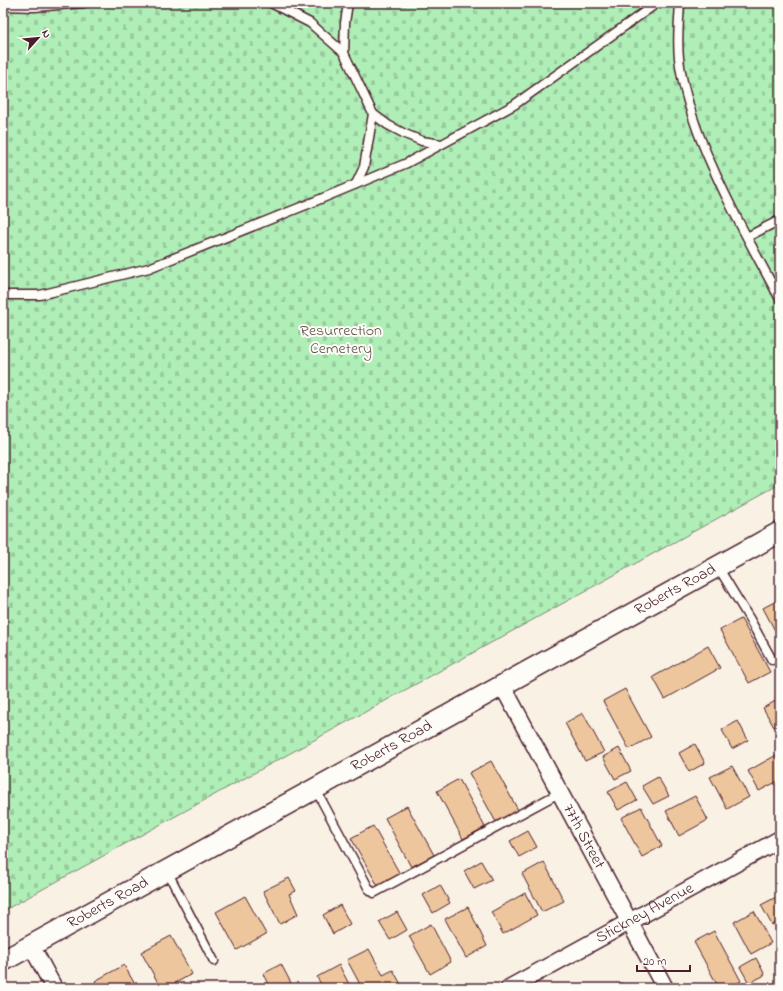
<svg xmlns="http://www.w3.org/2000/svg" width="783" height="991" font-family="'Indie Flower',sans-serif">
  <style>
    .cemetery { fill: url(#cemetery-stones); stroke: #7c8771 }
    .building { fill: #eec69d; stroke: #4a1f2b }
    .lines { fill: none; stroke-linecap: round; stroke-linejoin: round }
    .service-casing { stroke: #4a1f2b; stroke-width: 11 }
    .minor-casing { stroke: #4a1f2b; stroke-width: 19 }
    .tertiary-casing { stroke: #4a1f2b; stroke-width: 23 }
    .service { stroke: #fdfcf7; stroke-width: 8 }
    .minor { stroke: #fdfcf7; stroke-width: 16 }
    .tertiary { stroke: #fdfcf7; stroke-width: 20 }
    .labels { text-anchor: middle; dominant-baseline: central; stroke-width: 4; stroke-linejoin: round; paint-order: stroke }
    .park-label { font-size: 16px; fill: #63534e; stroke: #fdfcf7 }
    .street-label { font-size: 16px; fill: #4a1f2b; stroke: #fdfcf7 }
  </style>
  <defs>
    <pattern id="cemetery-stones" width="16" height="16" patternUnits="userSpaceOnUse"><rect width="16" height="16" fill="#afefb7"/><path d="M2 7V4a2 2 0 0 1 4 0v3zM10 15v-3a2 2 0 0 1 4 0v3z" fill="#98cc9e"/></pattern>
  </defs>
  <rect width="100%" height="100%" fill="#faf1e5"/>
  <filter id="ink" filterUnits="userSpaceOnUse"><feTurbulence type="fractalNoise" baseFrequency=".025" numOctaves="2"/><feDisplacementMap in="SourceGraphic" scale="8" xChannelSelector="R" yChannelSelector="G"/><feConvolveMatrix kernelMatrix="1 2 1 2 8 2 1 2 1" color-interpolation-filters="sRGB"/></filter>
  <g filter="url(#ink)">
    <polygon class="cemetery" points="3,3 780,3 780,484 3,911"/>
    <g class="building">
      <polygon points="780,599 780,640 763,608"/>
      <polygon points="741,619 770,672 749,683 720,630"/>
      <polygon points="708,646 720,668 665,699 653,677"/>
      <polygon points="625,689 651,737 629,749 603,701"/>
      <polygon points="779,699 780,723 774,727 763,708"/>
      <polygon points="583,713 604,752 585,761 565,723"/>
      <polygon points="738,721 748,740 732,749 722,730"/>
      <polygon points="695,744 705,763 689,772 679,753"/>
      <polygon points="619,748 631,771 615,779 603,757"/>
      <polygon points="780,753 780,780 759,791 748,771"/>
      <polygon points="491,761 518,810 496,822 469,773"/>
      <polygon points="732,766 749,797 727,809 710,777"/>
      <polygon points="658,777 669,796 653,804 642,786"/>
      <polygon points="459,779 485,827 463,839 437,791"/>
      <polygon points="627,782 637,800 618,810 608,792"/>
      <polygon points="695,796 708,820 679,836 666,811"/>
      <polygon points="407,806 434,855 411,867 385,818"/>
      <polygon points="641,807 662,846 642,857 621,818"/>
      <polygon points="373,826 400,874 378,886 351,838"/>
      <polygon points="528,831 537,847 519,857 510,841"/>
      <polygon points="481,861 492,880 474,889 464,871"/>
      <polygon points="544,862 564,901 542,912 522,874"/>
      <polygon points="289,878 296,891 289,894 298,914 280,924 263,891"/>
      <polygon points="440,885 450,903 433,913 423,895"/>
      <polygon points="525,893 537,915 503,934 491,912"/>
      <polygon points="780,895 780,921 772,925 761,905"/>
      <polygon points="245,896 266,934 237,950 216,912"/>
      <polygon points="340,905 350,924 333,934 323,915"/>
      <polygon points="468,907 487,946 466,958 445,919"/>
      <polygon points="754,911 771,943 751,954 734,922"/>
      <polygon points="397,912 407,930 390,940 379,922"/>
      <polygon points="431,924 451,962 430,974 409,936"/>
      <polygon points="714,931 741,981 729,988 719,988 694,942"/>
      <polygon points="171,936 192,974 166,988 161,988 141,952"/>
      <polygon points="369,949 383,975 393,970 403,988 362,988 347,960"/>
      <polygon points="756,958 765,975 749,983 740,967"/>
      <polygon points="281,964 291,983 281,988 270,988 263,974"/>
      <polygon points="124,965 137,988 98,988 95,981"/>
      <polygon points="339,965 351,988 323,988 317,977"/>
      <polygon points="622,983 625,988 612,988"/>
    </g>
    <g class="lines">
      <defs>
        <g id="service">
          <polyline points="271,3 310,23 344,53"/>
          <polyline points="348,3 345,23 344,53 373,114 388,125 405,134 422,141 441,144"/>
          <path d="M680 3C679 21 677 40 679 58 682 86 691 114 701 140 723 195 752 247 780 299"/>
          <polyline points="3,6 35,7 84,3"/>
          <polyline points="356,184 364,167 373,114"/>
          <polyline points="747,237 780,220"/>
          <polyline points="3,295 40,295 149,268 306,205 407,163 514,105 657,3"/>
          <polyline points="718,567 749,618 772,660"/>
          <polyline points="315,788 369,889 374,893 559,793"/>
          <polyline points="167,871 214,961"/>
        </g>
        <g id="minor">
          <path id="s1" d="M502 685 665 988"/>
          <polyline points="31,945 54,988"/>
          <path id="s2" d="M509 988 780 839"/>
        </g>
        <g id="tertiary">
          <path id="s3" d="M3 961 780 532"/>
        </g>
      </defs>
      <use href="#service" class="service-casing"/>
      <use href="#minor" class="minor-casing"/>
      <use href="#tertiary" class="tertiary-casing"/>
      <use href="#service" class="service"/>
      <use href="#minor" class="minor"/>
      <use href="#tertiary" class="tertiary"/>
    </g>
  </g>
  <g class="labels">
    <g class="park-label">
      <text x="341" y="331">Resurrection<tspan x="341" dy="18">Cemetery</tspan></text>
    </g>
    <g class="street-label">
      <text stroke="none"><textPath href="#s3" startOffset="768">Roberts Road</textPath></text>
      <text stroke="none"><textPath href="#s3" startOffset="444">Roberts Road</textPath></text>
      <text stroke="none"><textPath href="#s1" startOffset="172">77th Street</textPath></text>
      <text stroke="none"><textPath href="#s3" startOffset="120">Roberts Road</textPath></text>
      <text stroke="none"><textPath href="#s2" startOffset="155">Stickney Avenue</textPath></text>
    </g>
  </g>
  <rect width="783" height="991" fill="none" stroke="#fdfcf7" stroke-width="16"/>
  <rect x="8" y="8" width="767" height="975" fill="none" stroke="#4a1f2b" stroke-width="1.5" filter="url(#ink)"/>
  <g transform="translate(38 38) rotate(63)" stroke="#fdfcf7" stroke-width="3" paint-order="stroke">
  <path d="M0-3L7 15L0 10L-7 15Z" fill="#4a1f2b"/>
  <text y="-6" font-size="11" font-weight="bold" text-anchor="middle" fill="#4a1f2b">N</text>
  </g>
  <path d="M637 965v6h53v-6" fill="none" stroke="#4a1f2b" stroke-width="2"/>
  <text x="643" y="965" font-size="12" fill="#4a1f2b" stroke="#fdfcf7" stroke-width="3" paint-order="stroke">20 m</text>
</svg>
